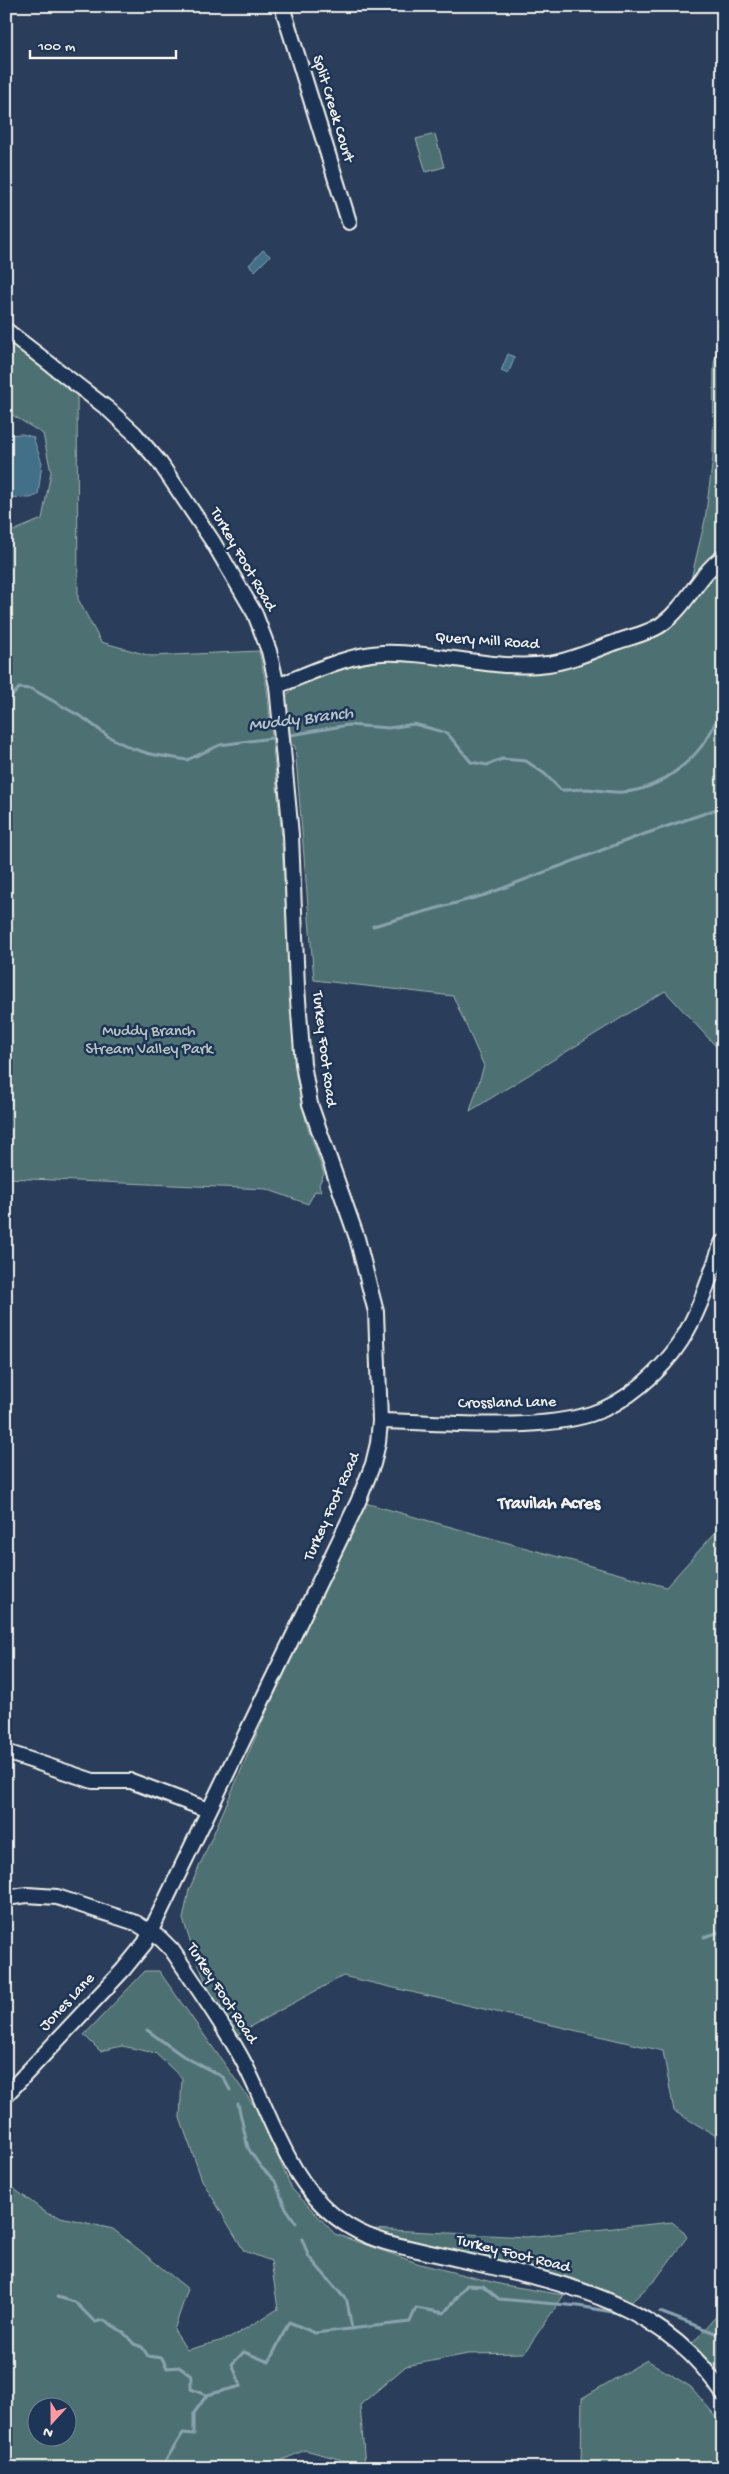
<svg xmlns="http://www.w3.org/2000/svg" width="729" height="2474" font-family="'Gochi Hand',sans-serif">
  <style>
    .green { fill: #4e7172; stroke: #a1b1ad; fill-rule: evenodd }
    .water { fill: #436f89; stroke: #8aa3af }
    .lines { fill: none; stroke-linecap: round; stroke-linejoin: round }
    .stream { stroke: #8aa3af; stroke-width: 3 }
    .minor-casing { stroke: #f4f1e8; stroke-width: 18 }
    .minor { stroke: #1d3557; stroke-width: 14 }
    .labels { text-anchor: middle; dominant-baseline: central; stroke-width: 5; stroke-linejoin: round; paint-order: stroke }
    .street-label { font-size: 16px; fill: #f4f1e8; stroke: #1d3557 }
    .park-label { font-size: 16px; fill: #bac4bf; stroke: #1d3557 }
    .water-label { font-size: 18px; font-style: italic; fill: #b6c4c7; stroke: #1d3557 }
    .neighbourhood-label { font-size: 18px; font-weight: bold; fill: #f4f1e8; stroke: #1d3557 }
  </style>
  <rect width="100%" height="100%" fill="#2a3e5b"/>
  <filter id="ink" filterUnits="userSpaceOnUse"><feTurbulence type="fractalNoise" baseFrequency=".02" numOctaves="2"/><feDisplacementMap in="SourceGraphic" scale="10" xChannelSelector="R" yChannelSelector="G"/><feConvolveMatrix kernelMatrix="1 2 1 2 8 2 1 2 1" color-interpolation-filters="sRGB"/></filter>
  <g filter="url(#ink)">
    <g class="green">
      <polygon points="435,134 444,167 426,172 416,139"/>
      <polygon points="723,326 723,1054 665,991 470,1111 484,1066 453,996 314,980 295,746 289,744 286,695 297,686 346,667 380,661 415,658 550,668 684,609 705,520 713,458 714,363"/>
      <polygon points="6,330 77,386 78,599 101,642 151,656 259,651 267,688 281,827 296,1076 307,1125 324,1174 319,1184 321,1192 315,1191 308,1204 266,1189 6,1178 6,534 42,519 51,472 43,434 6,411"/>
      <polygon points="365,1503 666,1587 723,1524 723,2140 674,2111 663,2051 343,1976 253,2025 230,2040 193,1951 183,1919 189,1890 276,1690"/>
      <path d="M145 1971H159L257 2110 292 2189 335 2234 420 2264 504 2285 564 2295 524 2353 468 2354 406 2366 360 2405 365 2466 305 2450 265 2468H6V2240L11 2233 6 2227V2183L48 2214 113 2229 188 2289 174 2330 187 2350 230 2338 278 2309 271 2261 244 2251 202 2180 180 2118 182 2078 155 2053 122 2046 100 2051 84 2035ZM68 2406V2436H38V2406Z"/>
      <polygon points="672,2222 682,2230 687,2237 656,2279 626,2307 350,2228 527,2237"/>
      <polygon points="723,2308 723,2394 687,2350"/>
      <polygon points="647,2360 691,2387 723,2425 723,2468 581,2468 582,2398"/>
    </g>
    <g class="water">
      <polygon points="263,250 270,256 255,271 249,265"/>
      <polygon points="508,354 515,357 508,374 501,371"/>
      <polygon points="22,434 33,437 42,463 38,495 30,498 6,497 6,435"/>
    </g>
    <g class="lines">
      <g class="stream">
        <polyline points="6,703 19,688 32,689 85,719 109,737 131,748 150,754 187,760 220,745 279,737"/>
        <path d="M285 736 348 725 389 728 414 724 447 733 471 762 487 765 502 759 526 761 545 774 561 790C570 790 579 789 588 789 600 790 612 793 623 792 661 790 701 757 715 723L723 725"/>
        <polyline points="373,926 485,895 636,837 723,807"/>
        <polyline points="704,1937 723,1931"/>
        <polyline points="147,2030 183,2056 223,2077 230,2090"/>
        <polyline points="238,2104 248,2148 260,2166 275,2181 284,2205 296,2223"/>
        <polyline points="302,2239 309,2257 347,2301 352,2329"/>
        <polyline points="57,2297 75,2302 95,2322 104,2320 123,2332 134,2344 142,2347 148,2356 162,2358 167,2368 179,2367 191,2376 191,2389 206,2395"/>
        <polyline points="660,2312 723,2336"/>
        <polyline points="161,2468 183,2433 194,2434 194,2413 207,2395 241,2386 232,2364 244,2352 269,2362 289,2322 315,2333 410,2322 416,2308 444,2313 467,2285 483,2286 499,2299 578,2306 618,2313"/>
      </g>
      <defs>
        <g id="minor">
          <polyline points="282,6 349,222"/>
          <polyline points="6,330 108,409 134,433 160,463 213,542 255,614 269,651 277,686 291,835 297,987 303,1064 310,1104 357,1238 376,1312 380,1421 378,1443 373,1464 358,1502 145,1943 123,1970 6,2095"/>
          <path d="M277 686C311 673 345 655 382 653 437 651 492 671 548 664 571 661 594 650 616 642 630 637 650 633 662 624 687 606 698 575 723 557"/>
          <path d="M380 1421C443 1422 532 1432 591 1414 626 1403 662 1371 681 1341 700 1311 710 1276 722 1243"/>
          <polyline points="6,1752 93,1781 131,1781 208,1810"/>
          <path d="M6 1898 27 1895 57 1897 136 1923 161 1939 172 1950C196 1986 223 2023 243 2061 274 2120 290 2191 350 2227 376 2243 410 2248 440 2255 546 2280 659 2294 723 2394"/>
        </g>
      </defs>
      <use href="#minor" class="minor-casing"/>
      <use href="#minor" class="minor"/>
    </g>
  </g>
  <g class="labels">
    <g class="street-label">
      <text transform="translate(332 109) rotate(73)">Split Creek Court</text>
      <text transform="translate(242 560) rotate(60)">Turkey Foot Road</text>
      <text transform="translate(487 642) rotate(4)">Query Mill Road</text>
      <text transform="translate(323 1049) rotate(83)">Turkey Foot Road</text>
      <text transform="translate(507 1404) rotate(-1)">Crossland Lane</text>
      <text transform="translate(333 1507) rotate(-66)">Turkey Foot Road</text>
      <text transform="translate(221 1994) rotate(57)">Turkey Foot Road</text>
      <text transform="translate(68 2003) rotate(-47)">Jones Lane</text>
      <text transform="translate(513 2255) rotate(14)">Turkey Foot Road</text>
    </g>
    <g class="park-label">
      <text x="149" y="1032">Muddy Branch<tspan x="149" dy="18">Stream Valley Park</tspan></text>
    </g>
    <g class="water-label">
      <text transform="translate(301 720) rotate(-7)">Muddy Branch</text>
    </g>
    <g class="neighbourhood-label">
      <text x="549" y="1504">Travilah Acres</text>
    </g>
  </g>
  <rect width="729" height="2474" fill="none" stroke="#1d3557" stroke-width="25"/>
  <rect x="12" y="12" width="704" height="2449" fill="none" stroke="#f4f1e8" stroke-width="2" filter="url(#ink)"/>
  <g transform="translate(52 2422) rotate(201)"><circle r="24" fill="#1d3557" stroke="#738091"/>
  <path d="M0-4L9 19L0 12L-9 19Z" fill="#ff9aa2"/>
  <text y="-8" font-size="14" font-weight="bold" text-anchor="middle" fill="#f4f1e8">N</text>
  </g>
  <path d="M30 50v8h146v-8" fill="none" stroke="#f4f1e8" stroke-width="2.5"/>
  <text x="38" y="50" font-size="15" fill="#f4f1e8" stroke="#1d3557" stroke-width="4" paint-order="stroke">100 m</text>
</svg>
